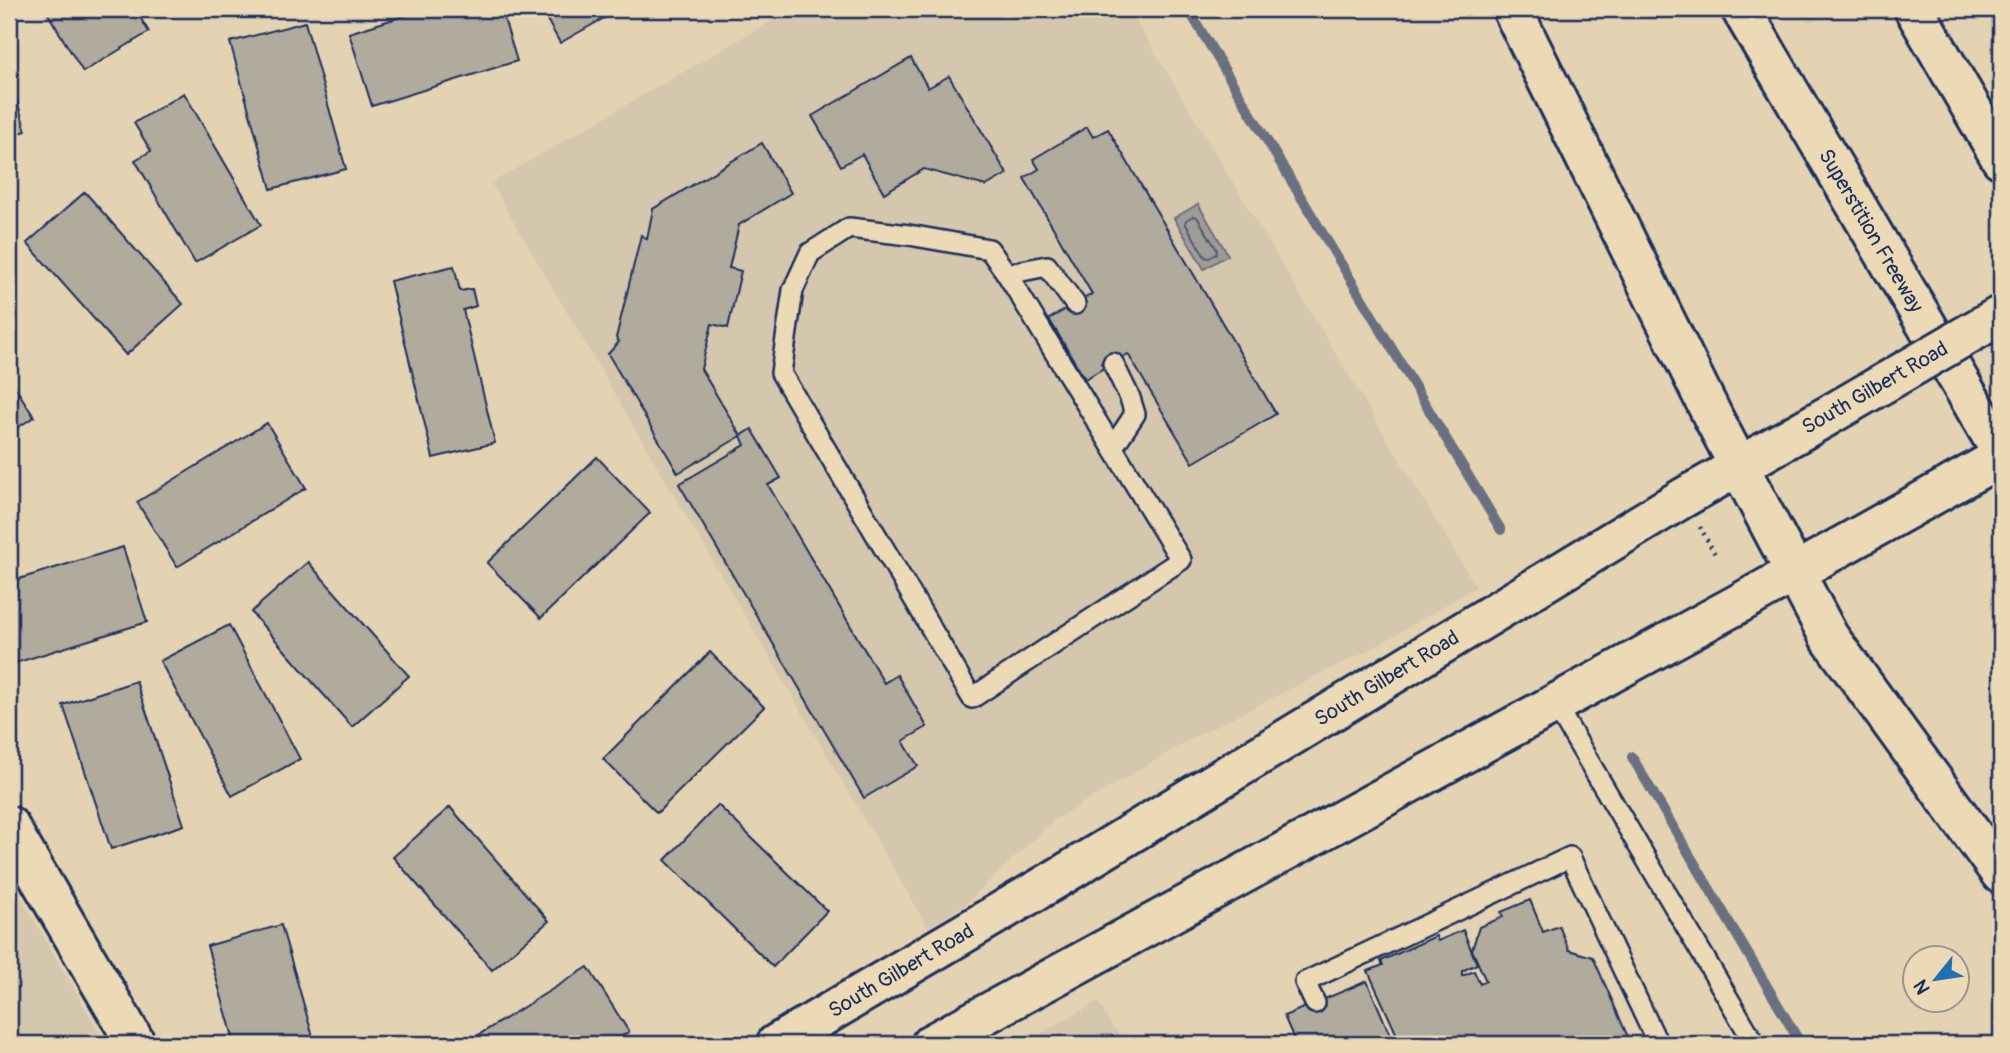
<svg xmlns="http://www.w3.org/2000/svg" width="2010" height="1053" font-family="Pangolin,sans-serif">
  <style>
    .built { fill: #d5c7ad }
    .water { fill: #9f9b96; stroke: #6a7080; stroke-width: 2 }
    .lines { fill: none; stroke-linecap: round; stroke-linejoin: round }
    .shore { stroke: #505a74; stroke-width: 2 }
    .stream { stroke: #6a7080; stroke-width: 10 }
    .building { fill: #b1ab9e; stroke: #1b2f5e; stroke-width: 2 }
    .service-casing { stroke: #1b2f5e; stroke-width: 24 }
    .minor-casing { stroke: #1b2f5e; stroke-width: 44 }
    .primary-casing { stroke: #1b2f5e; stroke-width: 44 }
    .motorway-casing { stroke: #1b2f5e; stroke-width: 44 }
    .path { stroke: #1b2f5e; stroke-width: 4.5; stroke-dasharray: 2 5; stroke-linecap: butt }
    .service { stroke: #ecdab7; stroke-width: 19 }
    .minor { stroke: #ecdab7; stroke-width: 38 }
    .primary { stroke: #ecdab7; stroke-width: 38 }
    .motorway { stroke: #ecdab7; stroke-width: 38 }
    .primary-bridge-casing { stroke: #1b2f5e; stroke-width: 44; stroke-linecap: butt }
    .primary-bridge { stroke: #ecdab7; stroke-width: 38 }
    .labels { text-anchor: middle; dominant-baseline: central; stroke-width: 6; stroke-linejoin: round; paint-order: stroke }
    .street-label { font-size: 21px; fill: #1b2f5e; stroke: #ecdab7 }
  </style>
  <rect width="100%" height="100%" fill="#e4d3b3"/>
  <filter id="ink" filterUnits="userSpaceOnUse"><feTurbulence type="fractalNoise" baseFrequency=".0143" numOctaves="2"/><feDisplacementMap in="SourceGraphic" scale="14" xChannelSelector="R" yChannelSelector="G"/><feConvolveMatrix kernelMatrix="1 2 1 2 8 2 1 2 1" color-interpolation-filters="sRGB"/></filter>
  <g filter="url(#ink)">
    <g class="built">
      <polygon points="792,9 1129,9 1476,587 1373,648 1196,736 1053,821 965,905 928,928 491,183"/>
      <polygon points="9,877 106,1044 9,1044"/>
      <polygon points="1098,1001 1112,1026 1130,1044 1023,1044"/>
    </g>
    <polygon class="water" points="1198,204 1228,255 1204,269 1174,218"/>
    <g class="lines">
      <polygon class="shore" points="1193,216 1197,217 1217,250 1216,254 1209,258 1205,257 1185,223 1186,220"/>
      <g class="stream">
        <polyline points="1188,9 1501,530"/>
        <polyline points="1632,757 1801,1044"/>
      </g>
    </g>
    <g class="building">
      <polygon points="45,9 135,9 149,32 83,72"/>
      <polygon points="426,9 501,9 517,61 372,106 349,33"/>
      <polygon points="541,9 620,9 560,43"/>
      <polygon points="305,22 346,169 271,189 230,42"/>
      <polygon points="911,58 928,88 949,76 1007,174 986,186 924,169 884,193 862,154 841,166 812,116"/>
      <polygon points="9,74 26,131 9,136"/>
      <polygon points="184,93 261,225 195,263 135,160 151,151 134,123"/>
      <polygon points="1087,127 1093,137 1108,129 1276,414 1193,463 1128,354 1085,379 1049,319 1092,294 1024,178 1039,169 1033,159"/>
      <polygon points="762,143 791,193 739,225 729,268 741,271 728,328 712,324 701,369 741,436 678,473 608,354 619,342 616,338 641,235 647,239 653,209"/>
      <polygon points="85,192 183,304 126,355 27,243"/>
      <polygon points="454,266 460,291 472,289 476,306 463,310 495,443 433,458 390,281"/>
      <polygon points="9,377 34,417 9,433"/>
      <polygon points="267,423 306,488 177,567 137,502"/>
      <polygon points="752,429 781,478 768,485 884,683 897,675 927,727 903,741 918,766 864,798 679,484 745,445 741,436"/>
      <polygon points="597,457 650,513 541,618 487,563"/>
      <polygon points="123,547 147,622 9,665 9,582"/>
      <polygon points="308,562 409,676 352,727 251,612"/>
      <polygon points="229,625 300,759 232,796 160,661"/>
      <polygon points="710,652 764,707 657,813 603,759"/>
      <polygon points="136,681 184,825 111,849 63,705"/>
      <polygon points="718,805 827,911 773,967 665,860"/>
      <polygon points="450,807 549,921 492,970 393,857"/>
      <polygon points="1530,900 1543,932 1559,926 1569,950 1593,957 1631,1044 1401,1044 1368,971 1383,965 1381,961 1436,936 1438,941 1463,930 1477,964 1462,971 1462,976 1474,971 1480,984 1486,981 1472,950 1479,927 1503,917 1501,912"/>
      <polygon points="281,925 315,1044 235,1044 207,946"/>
      <polygon points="588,967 629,1032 608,1044 464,1044"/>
      <polygon points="1367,981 1394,1044 1296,1044 1284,1016"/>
    </g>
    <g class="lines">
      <defs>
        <g id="service">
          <polygon points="849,228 909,235 989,249 1007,274 1181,560 972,698 781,373 793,290 810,253"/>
          <polyline points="1007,274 1047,266 1075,304"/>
          <polyline points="1113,447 1135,414 1130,398 1113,363"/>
          <polyline points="1555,704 1755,1044"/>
          <polyline points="1315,1003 1305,982 1570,857 1658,1044"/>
        </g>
        <polyline id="minor" points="9,826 136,1044"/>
        <g id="primary">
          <path id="s1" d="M776 1044 1051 882 1683 498 1824 418"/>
          <polyline points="931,1044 1740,603 2001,457"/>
        </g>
        <g id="motorway">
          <polyline points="1512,9 1714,419 1829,637 2001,874"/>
          <path id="s2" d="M1741 9 2001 452"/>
          <polyline points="1914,9 2001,159"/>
        </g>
      </defs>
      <use href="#service" class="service-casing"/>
      <use href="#minor" class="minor-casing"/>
      <use href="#primary" class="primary-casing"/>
      <use href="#motorway" class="motorway-casing"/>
      <polyline class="path" points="1700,527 1715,554"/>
      <use href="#service" class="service"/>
      <use href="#minor" class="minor"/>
      <use href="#primary" class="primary"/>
      <use href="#motorway" class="motorway"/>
      <defs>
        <polyline id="primary-bridge" points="1824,418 2001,315"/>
      </defs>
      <use href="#primary-bridge" class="primary-bridge-casing"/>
      <use href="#primary-bridge" class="primary-bridge"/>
    </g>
  </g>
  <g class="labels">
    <g class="street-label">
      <text stroke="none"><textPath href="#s2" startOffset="257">Superstition Freeway</textPath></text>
      <text transform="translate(1875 388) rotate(-30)">South Gilbert Road</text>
      <text stroke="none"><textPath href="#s1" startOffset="712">South Gilbert Road</textPath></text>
      <text stroke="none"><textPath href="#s1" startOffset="145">South Gilbert Road</textPath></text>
    </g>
  </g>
  <rect width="2010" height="1053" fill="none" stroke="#ecdab7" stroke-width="35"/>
  <rect x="18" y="18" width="1975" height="1018" fill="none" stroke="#1b2f5e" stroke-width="2.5" filter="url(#ink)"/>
  <g transform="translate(1936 979) rotate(240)"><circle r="33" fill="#ecdab7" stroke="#989693" stroke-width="2"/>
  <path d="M0-5L12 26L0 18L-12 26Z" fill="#1f6fb2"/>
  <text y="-10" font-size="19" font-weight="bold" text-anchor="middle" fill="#1b2f5e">N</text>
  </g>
</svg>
